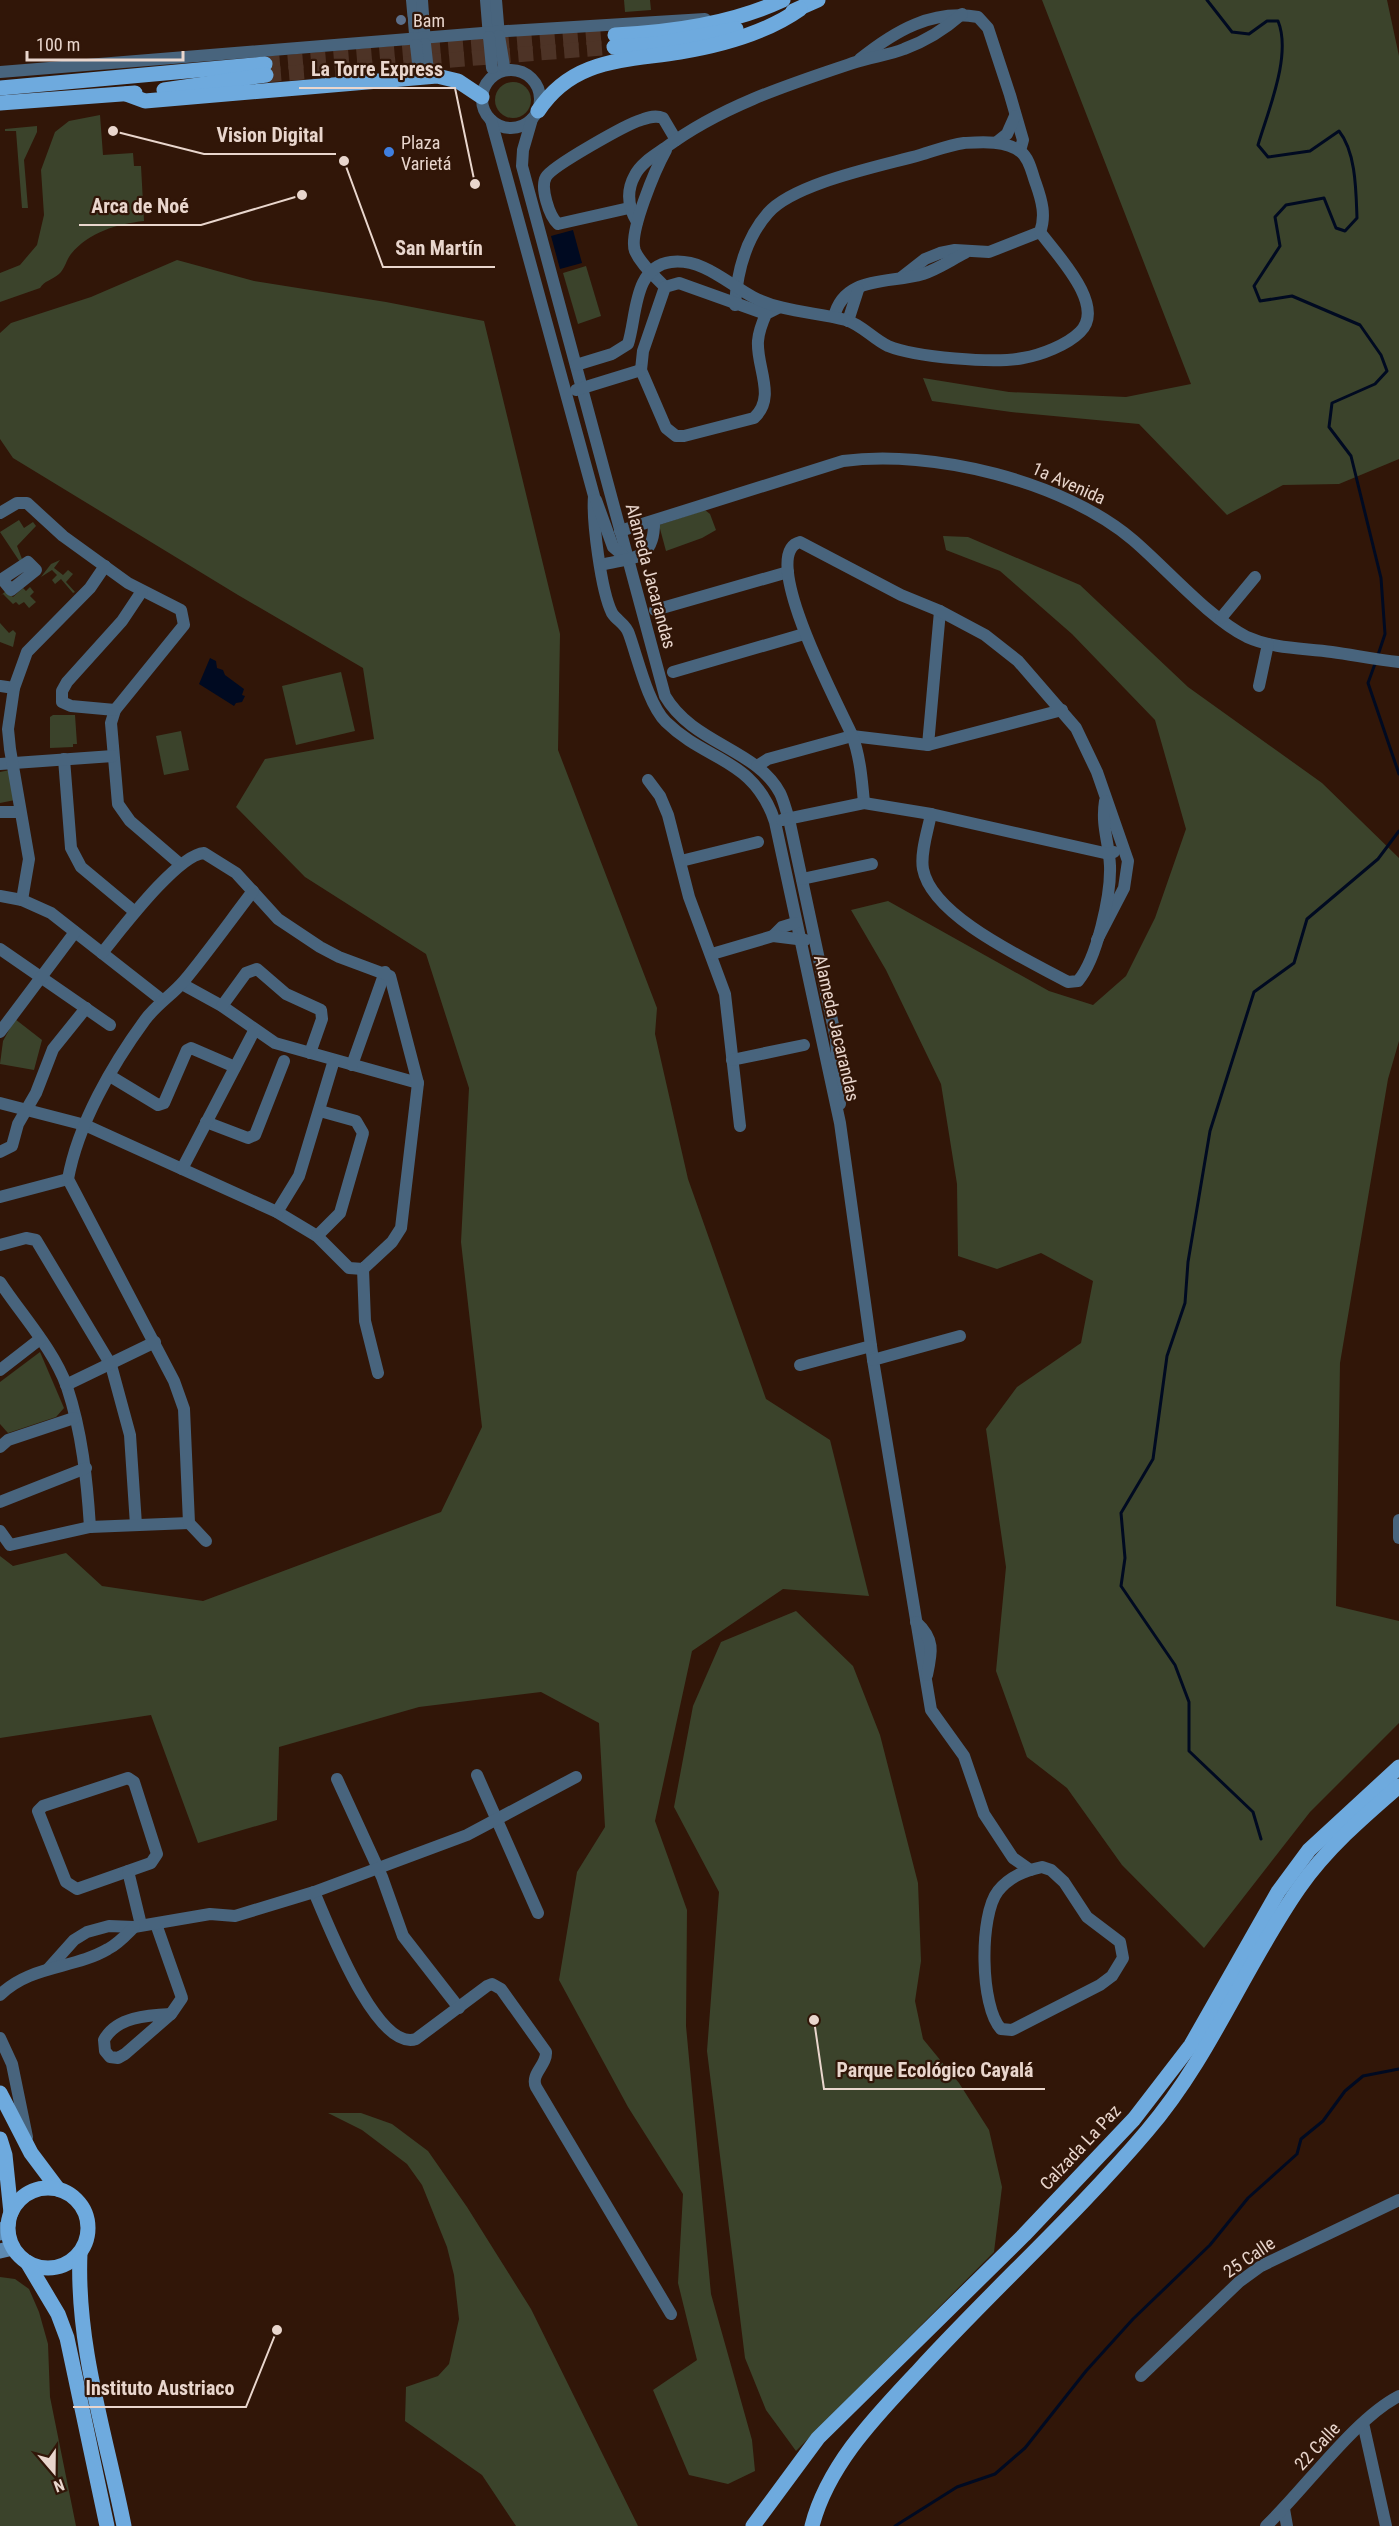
<svg xmlns="http://www.w3.org/2000/svg" width="1399" height="2526" font-family="'Roboto Condensed',sans-serif">
  <style>
    .green { fill: #3b432b }
    .water { fill: #000a21 }
    .lines { fill: none; stroke-linecap: round; stroke-linejoin: round }
    .stream { stroke: #000a21; stroke-width: 3 }
    .primary-tunnel { stroke: #4d3326; stroke-width: 15; stroke-dasharray: 15 8; stroke-linecap: butt }
    .street { stroke: #48647d; stroke-width: 12 }
    .secondary { stroke: #5e8bb3; stroke-width: 15 }
    .primary { stroke: #6eaade; stroke-width: 15 }
    .street-bridge { stroke: #48647d; stroke-width: 12 }
    .service-dot { fill: #5c6f8a; stroke: #311608; stroke-width: 2 }
    .shop-dot { fill: #3f7fe0; stroke: #311608; stroke-width: 2 }
    .labels { text-anchor: middle; dominant-baseline: central; stroke-width: 4.5; stroke-linejoin: round; paint-order: stroke }
    .poi-label { font-size: 18px; fill: #e9d6cd; stroke: #311608; text-anchor: start }
    .street-label { font-size: 18px; fill: #e9d6cd; stroke: #311608 }
    .leader { fill: none; stroke: #e9d6cd; stroke-width: 2 }
    .callout-dot { fill: #e9d6cd; stroke: #311608; stroke-width: 2 }
    .callout-label { font-size: 20px; text-anchor: middle; font-weight: bold; fill: #e9d6cd; stroke: #311608; stroke-width: 4.5; stroke-linejoin: round; paint-order: stroke }
  </style>
  <rect width="100%" height="100%" fill="#311608"/>
  <g class="green">
    <polygon points="624,0 650,0 651,10 625,12"/>
    <polygon points="1042,0 1387,0 1399,56 1399,459 1339,484 1283,485 1227,515 1139,424 1011,412 932,401 923,378 1009,392 1126,397 1191,384"/>
    <circle cx="513" cy="100" r="18"/>
    <path d="M100 115 103 155 133 153 134 166H141L144 221C117 224 89 232 71 254 66 260 65 269 59 274 52 280 44 281 40 288L0 302V273L20 265 37 245 44 215 41 170 55 132 69 121Z"/>
    <polygon points="37,126 37,132 24,160 28,208 22,208 16,131 5,131 5,129"/>
    <polygon points="177,260 254,281 386,302 484,321 560,634 558,750 657,1008 655,1034 688,1179 766,1399 830,1440 869,1596 783,1589 692,1651 655,1821 687,1910 686,2026 711,2294 752,2440 755,2471 728,2484 689,2475 653,2390 697,2360 678,2283 683,2194 628,2107 559,1980 577,1872 605,1827 599,1723 541,1692 419,1707 279,1747 277,1820 198,1843 151,1715 0,1738 0,1556 13,1566 66,1553 102,1586 203,1601 441,1512 482,1427 461,1242 469,1088 426,954 305,877 236,807 265,759 374,739 363,668 238,595 13,458 0,439 0,333 11,323 91,297"/>
    <polygon points="586,266 601,316 578,324 563,273"/>
    <polygon points="705,510 710,514 716,530 702,538 666,551 659,525"/>
    <polygon points="19,520 24,528 33,522 36,526 17,546 22,559 20,562 0,532"/>
    <polygon points="943,536 968,537 1080,585 1188,687 1322,783 1399,858 1399,1041 1388,1079 1340,1363 1336,1606 1399,1621 1399,1723 1310,1812 1204,1948 1122,1865 1067,1788 1027,1757 996,1671 1006,1567 986,1429 1017,1387 1081,1343 1093,1281 1041,1253 997,1269 958,1256 957,1184 941,1084 886,970 851,910 888,901 1049,991 1093,1005 1126,976 1155,918 1186,829 1155,720 1072,634 1000,571 946,550"/>
    <polygon points="60,560 54,568 63,575 68,570 73,574 66,582 75,592 73,593 61,579 55,584 52,580 57,575 52,570 41,577 51,564"/>
    <polygon points="30,587 34,592 30,596 36,602 29,608 24,602 19,605 16,602 13,604 3,594 0,596 6,591 13,597 23,588 26,591"/>
    <polygon points="0,623 9,633 13,630 16,633 13,647 0,642"/>
    <polygon points="341,672 355,731 296,745 282,686"/>
    <polygon points="53,715 75,715 77,744 73,744 73,747 50,748 50,717"/>
    <polygon points="181,731 189,770 164,775 156,736"/>
    <polygon points="10,770 15,800 0,803 0,772"/>
    <polygon points="15,1019 42,1040 34,1070 0,1064 3,1041"/>
    <polygon points="40,1352 64,1408 56,1417 8,1433 0,1424 0,1382"/>
    <polygon points="796,1611 853,1666 880,1735 918,1883 921,1961 915,2001 923,2039 959,2083 989,2130 1002,2187 994,2252 796,2451 766,2410 745,2358 707,2051 719,1892 674,1807 693,1706 721,1642"/>
    <polygon points="328,2113 361,2113 392,2124 428,2151 467,2207 531,2309 638,2526 516,2526 482,2475 405,2421 406,2387 438,2376 449,2364 459,2319 454,2275 447,2247 422,2185 407,2164 362,2130"/>
    <polygon points="0,2277 15,2279 29,2289 39,2312 48,2344 50,2397 76,2526 0,2526"/>
  </g>
  <g class="water">
    <polygon points="573,230 582,263 560,269 551,236"/>
    <polygon points="210,658 216,661 217,668 223,670 225,675 244,689 242,695 245,696 242,702 236,703 234,706 199,684"/>
  </g>
  <g class="lines">
    <g class="stream">
      <path d="M1207 0 1232 32 1249 34 1267 21H1278C1292 55 1268 111 1258 145L1268 157 1310 151 1339 131C1356 152 1356 191 1357 218L1345 231 1336 228 1324 198 1286 205 1275 217 1280 246 1254 286 1260 301 1292 296 1360 325 1381 355 1387 371 1375 384 1332 403 1329 427 1351 456 1381 578 1385 634 1378 655"/>
      <polyline points="1376,661 1368,683 1399,774"/>
      <polyline points="1261,1839 1253,1812 1189,1751 1189,1702 1175,1665 1121,1586 1125,1558 1121,1513 1153,1459 1167,1356 1185,1303 1188,1262 1210,1131 1254,992 1294,963 1307,919 1378,859 1399,831"/>
      <polyline points="895,2526 957,2487 995,2474 1025,2448 1086,2371 1133,2319 1210,2245 1248,2198 1297,2154 1301,2139 1323,2121 1345,2091 1363,2076 1399,2069"/>
    </g>
    <g class="primary-tunnel">
      <polyline points="265,64 615,35"/>
      <polyline points="266,75 614,47"/>
    </g>
    <g class="street">
      <polyline points="412,0 416,45"/>
      <polyline points="422,0 425,44"/>
      <polyline points="486,0 489,37"/>
      <polyline points="496,0 499,36"/>
      <path d="M860 59C895 31 932 9 978 17L988 28 1010 95 1023 140 1020 151"/>
      <circle cx="511" cy="99" r="29"/>
      <polyline points="0,72 507,31 705,19"/>
      <path d="M532 119 523 150 522 166 665 696C693 744 757 749 780 793 784 801 786 811 789 819L836 1039 840 1104"/>
      <path d="M491 120 594 496C592 520 601 591 612 613 617 621 626 624 629 634 638 659 648 704 666 722 707 762 754 758 775 822L840 1123 873 1360 931 1710 964 1756 984 1814 1013 1858 1030 1870"/>
      <polyline points="997,142 1007,134 1015,116"/>
      <path d="M629 208 558 224C549 216 540 187 546 177 552 166 627 124 641 120 649 117 656 115 663 118L676 140"/>
      <path d="M637 222C628 207 626 191 635 175 641 163 655 155 665 148 721 106 790 84 856 62 871 57 889 55 904 49 926 41 945 29 962 14"/>
      <path d="M665 287C655 276 641 265 635 251 628 233 656 168 666 150"/>
      <path d="M735 305C737 273 746 238 768 213 794 183 881 166 920 155 934 151 949 145 964 143 981 142 1006 140 1021 152 1030 159 1032 174 1036 184 1042 201 1046 216 1040 232L989 252 955 250 940 253 925 259 902 277"/>
      <path d="M770 305C765 317 759 327 758 341 756 367 777 397 754 418L684 436H676L666 428 641 370 643 351 665 287 679 283 766 314 778 308"/>
      <path d="M834 317C844 275 889 284 923 274 938 269 951 260 965 253"/>
      <polyline points="848,321 858,290"/>
      <path d="M576 365 612 354 628 344C637 316 633 267 671 262 703 258 728 284 753 297 782 312 815 312 846 320 862 325 873 339 888 346 915 357 994 364 1023 358 1041 355 1067 345 1080 332 1107 306 1057 255 1040 232"/>
      <polyline points="576,390 641,370"/>
      <polyline points="596,500 613,547 626,558"/>
      <polyline points="0,513 17,503 27,503 63,536 128,583 181,610 184,625 115,710 111,723 118,804 130,821 180,864"/>
      <path d="M620 531 843 461C932 449 1064 481 1133 540 1167 569 1209 618 1247 637 1274 649 1303 648 1332 652 1354 655 1377 660 1399 662"/>
      <polygon points="28,562 36,570 11,590 2,579"/>
      <path d="M601 565C633 557 655 561 654 521"/>
      <polyline points="655,610 788,572"/>
      <polyline points="1221,618 1255,577"/>
      <polyline points="673,672 804,634"/>
      <polyline points="0,686 14,688"/>
      <polyline points="1259,686 1268,644"/>
      <polyline points="115,710 71,706 62,702 62,691 67,682 122,621 142,591"/>
      <polyline points="928,745 940,611"/>
      <polyline points="64,759 71,848 81,867 135,912"/>
      <polyline points="0,764 113,756"/>
      <polyline points="757,766 768,759 852,736 928,745 1062,710"/>
      <polyline points="648,780 660,796 668,815 689,897 725,994 740,1126"/>
      <path d="M864 803C862 780 860 756 852 735 841 710 756 553 800 542L901 595 940 611 985 635 1018 661 1076 728 1097 772 1128 861 1124 888 1097 940"/>
      <polyline points="0,812 20,812"/>
      <path d="M931 814C928 830 920 853 923 869 932 917 1028 960 1068 982L1078 981C1097 959 1111 895 1110 866 1109 842 1101 826 1105 801"/>
      <polyline points="782,820 864,803 931,814 1109,854 1114,852"/>
      <polyline points="681,861 758,842"/>
      <polyline points="802,879 872,864"/>
      <polyline points="0,896 22,900 51,913 162,1000"/>
      <polyline points="22,900 29,859 10,749 8,729 14,688 27,652 90,588 105,566"/>
      <polyline points="773,936 782,927 795,923"/>
      <polyline points="0,949 110,1025"/>
      <polyline points="712,954 773,936 805,940"/>
      <polyline points="182,984 222,1006 275,1043 418,1083"/>
      <polyline points="222,1006 246,973 257,969 286,994 321,1010 322,1019 310,1053"/>
      <polyline points="0,1032 75,932"/>
      <polyline points="732,1060 804,1045"/>
      <polyline points="352,1065 385,972"/>
      <polyline points="110,1076 158,1105 164,1103 187,1050 191,1048 235,1067"/>
      <path d="M0 1103 85 1125 277 1212 317 1236 349 1268 363 1269 392 1242 401 1228 418 1083 390 976 339 957 320 947 278 919 236 873 204 853C177 855 121 930 102 953"/>
      <polyline points="206,1122 248,1138 255,1135 284,1061"/>
      <polyline points="0,1152 12,1146 18,1124 36,1093 53,1049 86,1008"/>
      <polyline points="182,1169 254,1031"/>
      <polyline points="0,1197 68,1179"/>
      <polyline points="277,1212 299,1176 334,1060"/>
      <polyline points="317,1236 340,1213 363,1133 356,1121 320,1111"/>
      <polyline points="0,1245 26,1238 36,1240 111,1365 130,1435 136,1525"/>
      <polyline points="363,1269 365,1321 378,1373"/>
      <path d="M0 1282C21 1314 54 1350 67 1387 82 1432 87 1480 90 1527"/>
      <polyline points="873,1360 960,1336"/>
      <polyline points="800,1365 871,1346"/>
      <polyline points="0,1370 40,1339"/>
      <polyline points="66,1385 155,1342"/>
      <polyline points="0,1447 8,1440 74,1418"/>
      <polyline points="0,1502 86,1468"/>
      <polyline points="1399,1520 1399,1538"/>
      <polyline points="0,1531 10,1545 90,1527 189,1523"/>
      <path d="M206 1541 189 1523 184 1409 174 1381 68 1179C78 1124 112 1065 145 1020 156 1005 172 995 184 981 208 952 230 921 253 891"/>
      <path d="M916 1622C935 1639 932 1652 927 1675"/>
      <polyline points="477,1775 538,1913"/>
      <polygon points="128,1778 134,1782 157,1854 151,1863 77,1889 66,1882 38,1811 43,1806"/>
      <polyline points="337,1779 382,1877 403,1936 459,2008"/>
      <path d="M1042 1867 1051 1870 1064 1882 1087 1917 1120 1942 1123 1958 1112 1976 1100 1985 1012 2030 1001 2029C980 2007 979 1915 998 1891 1010 1876 1025 1871 1042 1867Z"/>
      <polyline points="128,1871 141,1925"/>
      <path d="M314 1892C327 1921 376 2052 416 2039L487 1986 492 1984 501 1989 546 2052C547 2065 530 2074 536 2087L671 2314"/>
      <polyline points="156,1924 182,1998 171,2014"/>
      <polyline points="49,1968 74,1940 87,1932 109,1926 134,1927 210,1914 235,1916 314,1892 467,1835 576,1777"/>
      <path d="M0 1995C30 1965 74 1969 108 1949 118 1944 126 1935 134 1927"/>
      <path d="M171 2014 125 2054 118 2058 110 2057 105 2051 104 2040C116 2017 148 2015 171 2014Z"/>
      <polyline points="0,2038 12,2064 27,2137"/>
      <polyline points="1141,2376 1239,2282 1261,2266 1399,2200"/>
      <polyline points="1363,2423 1386,2526"/>
      <polyline points="1284,2509 1287,2526"/>
      <path d="M1266 2526C1305 2489 1354 2419 1399 2396"/>
    </g>
    <g class="secondary">
      <polyline points="0,2233 8,2225"/>
      <polyline points="0,2251 13,2248"/>
    </g>
    <g class="primary">
      <polyline points="793,11 818,0"/>
      <path d="M615 35C672 32 731 24 783 0"/>
      <polyline points="614,47 657,44 736,29"/>
      <polyline points="0,88 265,64"/>
      <polyline points="164,90 266,75"/>
      <polyline points="126,94 145,101 437,76 458,81 482,97"/>
      <polyline points="0,103 135,93"/>
      <path d="M538 111C573 58 624 61 680 52 722 45 766 33 800 9"/>
      <polyline points="0,2093 31,2153 58,2189"/>
      <polyline points="0,2139 5,2155 11,2213"/>
      <circle cx="48" cy="2228" r="40"/>
      <path d="M80 2253C76 2346 106 2435 124 2526"/>
      <polyline points="27,2262 58,2314 67,2338 107,2526"/>
      <polyline points="753,2526 818,2438 1024,2235 1134,2119 1191,2045 1278,1892 1309,1850 1399,1767"/>
      <path d="M812 2526C828 2464 877 2415 919 2370 993 2289 1076 2215 1147 2131 1210 2058 1244 1967 1299 1888 1326 1849 1363 1817 1399 1786"/>
    </g>
    <g class="street-bridge">
      <polyline points="499,36 504,66"/>
      <polyline points="489,37 492,68"/>
      <polyline points="425,44 428,71"/>
      <polyline points="416,45 419,72"/>
    </g>
  </g>
  <circle class="service-dot" cx="401" cy="20" r="6"/>
  <circle class="shop-dot" cx="389" cy="152" r="6"/>
  <g class="labels">
    <g class="poi-label">
      <text x="413" y="20">Bam</text>
      <text x="401" y="142">Plaza<tspan x="401" dy="21">Varietá</tspan></text>
    </g>
    <g class="street-label">
      <text transform="translate(1069 483) rotate(24)">1a Avenida</text>
      <text transform="translate(651 576) rotate(75)">Alameda Jacarandas</text>
      <text transform="translate(837 1028) rotate(77)">Alameda Jacarandas</text>
      <text transform="translate(1080 2147) rotate(-47)">Calzada La Paz</text>
      <text transform="translate(1249 2257) rotate(-34)">25 Calle</text>
      <text transform="translate(1317 2446) rotate(-47)">22 Calle</text>
    </g>
  </g>
  <path class="leader" d="M475 184L455 88H299M113 131L204 154H336M302 195L201 225H79M344 161L383 267H495M814 2020L824 2089H1045M277 2330L246 2407H73"/>
  <g class="callout-dot">
    <circle cx="475" cy="184" r="6"/>
    <circle cx="113" cy="131" r="6"/>
    <circle cx="302" cy="195" r="6"/>
    <circle cx="344" cy="161" r="6"/>
    <circle cx="814" cy="2020" r="6"/>
    <circle cx="277" cy="2330" r="6"/>
  </g>
  <g class="callout-label">
    <text x="377" y="76">La Torre Express</text>
    <text x="270" y="142">Vision Digital</text>
    <text x="140" y="213">Arca de Noé</text>
    <text x="439" y="255">San Martín</text>
    <text x="935" y="2077">Parque Ecológico Cayalá</text>
    <text x="160" y="2395">Instituto Austriaco</text>
  </g>
  <g transform="translate(54 2472) rotate(160)" stroke="#311608" stroke-width="4.5" paint-order="stroke">
  <path d="M0-4.5L10 22L0 15L-10 22Z" fill="#e9d6cd"/>
  <text y="-9" font-size="16" font-weight="bold" text-anchor="middle" fill="#e9d6cd">N</text>
  </g>
  <path d="M27 51v9h156v-9" fill="none" stroke="#e9d6cd" stroke-width="3"/>
  <text x="36" y="51" font-size="18" fill="#e9d6cd" stroke="#311608" stroke-width="4.5" paint-order="stroke">100 m</text>
</svg>
